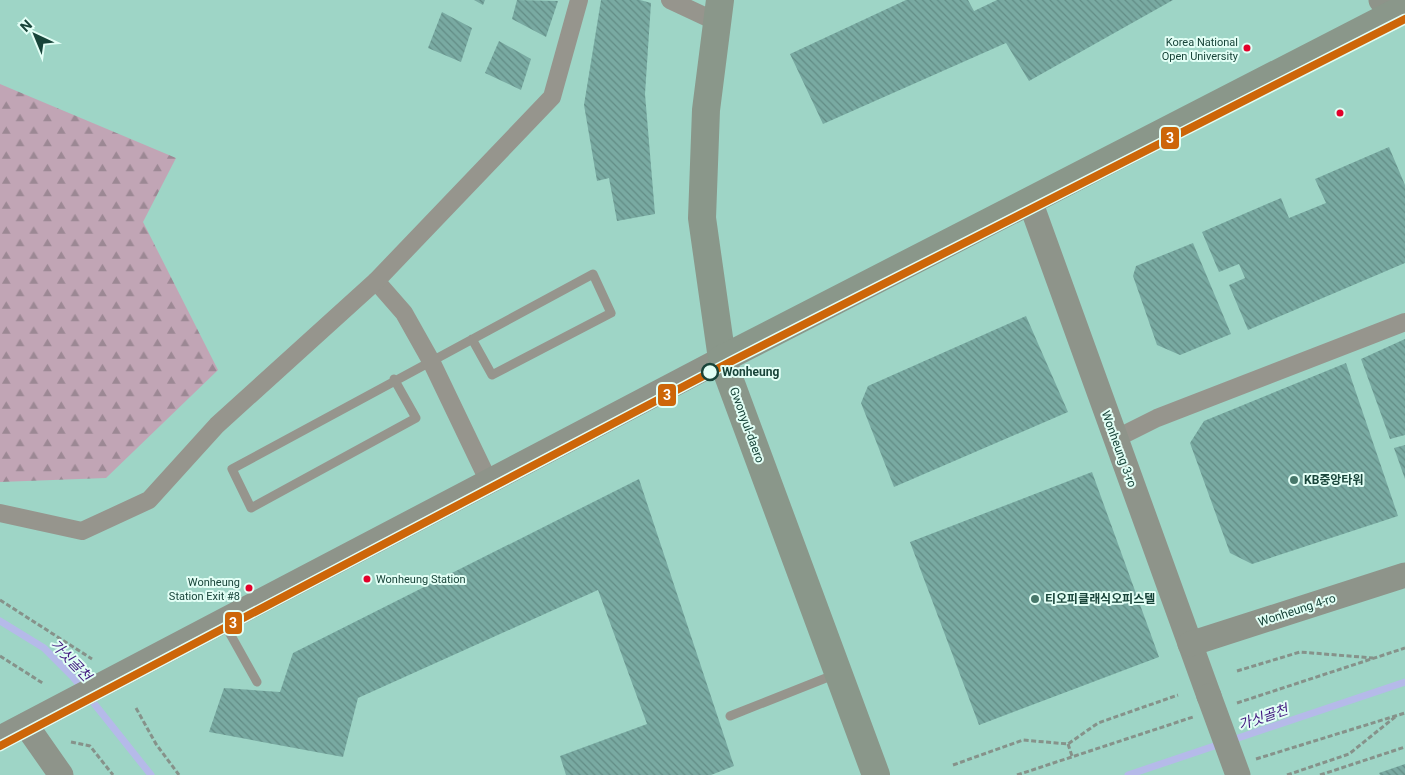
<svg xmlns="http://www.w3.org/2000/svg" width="1405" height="775" font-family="Roboto,'Noto Sans KR',sans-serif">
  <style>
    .forest { fill: url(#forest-firs) }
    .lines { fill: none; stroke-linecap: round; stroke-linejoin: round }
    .stream { stroke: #b5bae9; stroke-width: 7 }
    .building { fill: url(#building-back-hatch) }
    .path { stroke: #86928a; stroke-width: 3; stroke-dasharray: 5 2.5; stroke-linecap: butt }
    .lane { stroke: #96958d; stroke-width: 9 }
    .street { stroke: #96958d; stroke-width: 18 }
    .secondary { stroke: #8e948a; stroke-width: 25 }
    .primary { stroke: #8a978a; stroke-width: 28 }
    .secondary-bridge { stroke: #8e948a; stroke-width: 25 }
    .metro-1-casing { stroke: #e2fef5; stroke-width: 11 }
    .metro-1 { stroke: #cd6609; stroke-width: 8 }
    .bus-dot { fill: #e4002b; stroke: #e2fef5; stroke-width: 2 }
    .stop-dot { fill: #e2fef5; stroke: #184439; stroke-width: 2.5 }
    .poi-dot { fill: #47776a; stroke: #e2fef5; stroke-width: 2 }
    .labels { text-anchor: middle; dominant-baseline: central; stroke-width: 4; stroke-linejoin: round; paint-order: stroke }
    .bus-label { font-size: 11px; fill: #184439; stroke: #e2fef5; text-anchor: end }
    .stop-label { font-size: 12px; font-weight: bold; fill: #184439; stroke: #e2fef5; text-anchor: start }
    .street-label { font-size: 12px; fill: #184439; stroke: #e2fef5 }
    .poi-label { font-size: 12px; font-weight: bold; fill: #184439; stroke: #e2fef5; text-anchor: start }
    .water-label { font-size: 14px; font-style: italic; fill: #3f167e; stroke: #e2fef5 }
    .line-badge { stroke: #e2fef5; stroke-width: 2 }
    .badge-label { font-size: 14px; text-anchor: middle; font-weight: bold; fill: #fff }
  </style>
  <defs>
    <pattern id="forest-firs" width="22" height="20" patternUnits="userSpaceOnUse" patternTransform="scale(1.25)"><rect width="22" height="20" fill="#c1a5b5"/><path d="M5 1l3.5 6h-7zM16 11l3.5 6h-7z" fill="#9c8894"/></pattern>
    <pattern id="building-back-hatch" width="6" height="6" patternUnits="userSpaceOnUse" patternTransform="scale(1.25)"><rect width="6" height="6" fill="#79aaa2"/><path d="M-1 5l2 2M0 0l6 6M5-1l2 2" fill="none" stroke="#628c85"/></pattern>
  </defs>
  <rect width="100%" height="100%" fill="#9ed5c6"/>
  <polygon class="forest" points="0,84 176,158 143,222 218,370 106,478 0,482"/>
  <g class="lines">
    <g class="stream">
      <polyline points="0,621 44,648 73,677 151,775"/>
      <polyline points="1128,775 1405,682"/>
    </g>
  </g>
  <g class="building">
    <polygon points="474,0 485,0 483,5"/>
    <polygon points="517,0 558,1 546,37 512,19"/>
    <polygon points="601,0 640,0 651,3 645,94 655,214 617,221 609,178 597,181 584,105"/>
    <polygon points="906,0 968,0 974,11 997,0 1173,0 1029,81 1006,43 823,124 790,54"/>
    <polygon points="442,12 472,28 461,62 428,48"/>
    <polygon points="499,41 531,59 521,90 485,73"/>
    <polygon points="1389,147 1405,185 1405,263 1248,330 1229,285 1245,278 1239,264 1219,272 1202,232 1281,198 1289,218 1326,203 1315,179"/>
    <polygon points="1193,243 1231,334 1180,355 1157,345 1133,276 1136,266"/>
    <polygon points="1026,316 1068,412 894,487 861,403 868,386"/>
    <polygon points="1405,339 1405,435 1390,439 1361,359"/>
    <polygon points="1346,363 1398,516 1252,564 1230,553 1190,443 1204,421"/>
    <polygon points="1405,445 1405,479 1394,448"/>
    <polygon points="1092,472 1159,657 979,725 910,542"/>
    <polygon points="639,479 734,766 711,775 566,775 560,756 647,724 598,590 358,698 343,757 209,732 224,688 280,692 293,653"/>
    <polygon points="1405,764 1405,775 1380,775 1379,773"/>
  </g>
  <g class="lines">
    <g class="path">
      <polyline points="0,600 92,659"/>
      <polyline points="0,656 44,684"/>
      <polyline points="1237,671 1300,652 1373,658"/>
      <polyline points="1237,703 1405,648"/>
      <polyline points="136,708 156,744 179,775"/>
      <polyline points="71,742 90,746 113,775"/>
      <polyline points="1068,744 1072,756"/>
      <polyline points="1256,759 1405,713"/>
      <polyline points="953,765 1023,740 1068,744 1098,723 1178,695"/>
      <polyline points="1017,775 1193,717"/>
      <polyline points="1287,775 1349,754 1395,717"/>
      <polyline points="1320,775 1405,747"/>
    </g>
    <g class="lane">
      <polyline points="394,379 416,418 251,508 232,469 593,274 611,313 492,375 472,339"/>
      <polyline points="224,623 257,682"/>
      <polyline points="730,716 836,674"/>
    </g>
    <g class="street">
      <polyline points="670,0 717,22"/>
      <polyline points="376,281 404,313 431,361 489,482"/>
      <polyline points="1115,439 1157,418 1405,322"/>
      <polyline points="0,513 82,531 149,500 217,425 376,281 552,97 579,0"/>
    </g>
    <g class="secondary">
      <polyline points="1381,0 1396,12"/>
      <polyline points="1030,201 1209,696"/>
      <polyline points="1190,644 1405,575"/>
      <polyline points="26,725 61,775"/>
      <polyline points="0,738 722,359"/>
    </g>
    <g class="primary">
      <polyline points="720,0 706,110 702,218 722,359 876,775"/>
      <polyline points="722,359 1405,8"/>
    </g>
    <polyline class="secondary-bridge" points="1209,696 1238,775"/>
    <defs>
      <polyline id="metro-1" points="0,746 730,362 1405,19"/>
    </defs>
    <use href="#metro-1" class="metro-1-casing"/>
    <use href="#metro-1" class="metro-1"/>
  </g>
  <g class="bus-dot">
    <circle cx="1247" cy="48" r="4.5"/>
    <circle cx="1340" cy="113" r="4.5"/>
    <circle cx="367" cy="579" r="4.5"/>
    <circle cx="249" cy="588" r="4.5"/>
  </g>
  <circle class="stop-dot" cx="710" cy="372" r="8"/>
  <g class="poi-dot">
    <circle cx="1294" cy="480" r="5"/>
    <circle cx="1035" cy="599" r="5"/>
  </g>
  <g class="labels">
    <g class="bus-label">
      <text x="1238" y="42">Korea National<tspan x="1238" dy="14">Open University</tspan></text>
      <text x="376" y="579" text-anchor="start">Wonheung Station</text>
      <text x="240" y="582">Wonheung<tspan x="240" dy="14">Station Exit #8</tspan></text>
    </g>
    <g class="stop-label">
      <text x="722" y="372">Wonheung</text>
    </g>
    <g class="street-label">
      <text transform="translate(747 425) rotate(70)">Gwonyul-daero</text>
      <text transform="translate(1119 449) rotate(70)">Wonheung 3-ro</text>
      <text transform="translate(1297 610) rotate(-18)">Wonheung 4-ro</text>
    </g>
    <g class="poi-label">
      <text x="1304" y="480">KB중앙타워</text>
      <text x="1045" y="599">티오피클래식오피스텔</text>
    </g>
    <g class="water-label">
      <text transform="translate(71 660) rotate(46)">가싯골천</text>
      <text transform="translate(1263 717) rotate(-19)">가싯골천</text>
    </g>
  </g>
  <g class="line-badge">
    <rect x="1160" y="126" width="20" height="24" rx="5" fill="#cd6609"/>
    <rect x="657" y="383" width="20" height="24" rx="5" fill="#cd6609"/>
    <rect x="224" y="611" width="19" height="24" rx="5" fill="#cd6609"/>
  </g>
  <g class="badge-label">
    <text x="1170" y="143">3</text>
    <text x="667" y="400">3</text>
    <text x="233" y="628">3</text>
  </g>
  <g transform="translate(35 35) rotate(316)" stroke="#e2fef5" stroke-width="4" paint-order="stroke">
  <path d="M0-4L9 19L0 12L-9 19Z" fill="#184439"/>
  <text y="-8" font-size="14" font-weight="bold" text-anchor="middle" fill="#184439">N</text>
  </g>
</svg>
